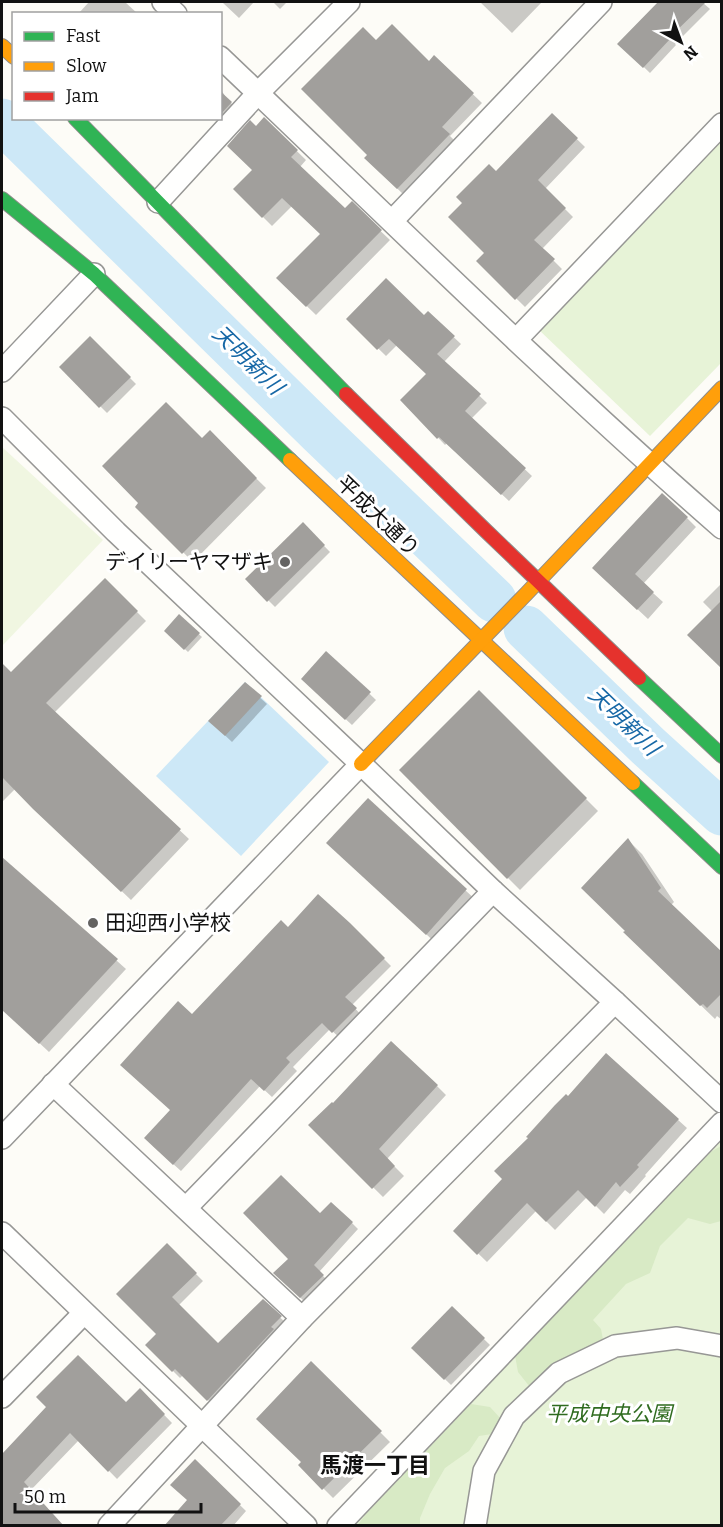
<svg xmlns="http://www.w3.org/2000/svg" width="723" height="1527" font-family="Bitter,'Noto Sans JP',serif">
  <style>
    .green { fill: #e7f3d7 }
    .forest { fill: #d8eac5 }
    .pitch { fill: #f0f6e1 }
    .water { fill: #cde8f7 }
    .shadow { fill: #0003 }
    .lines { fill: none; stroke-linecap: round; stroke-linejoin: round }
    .river { stroke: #cde8f7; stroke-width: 45 }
    .building { fill: #a19f9c }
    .street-casing { stroke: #979795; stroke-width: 24 }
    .fast-casing { stroke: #8e8d8b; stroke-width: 16 }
    .slow-casing { stroke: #8e8d8b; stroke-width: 16 }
    .jam-casing { stroke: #8e8d8b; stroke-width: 16 }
    .street { stroke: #fffffe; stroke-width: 21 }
    .fast { stroke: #30b455; stroke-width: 14 }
    .slow { stroke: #ff9f0a; stroke-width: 14 }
    .jam { stroke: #e5322d; stroke-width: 14 }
    .poi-dot { fill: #646362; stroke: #fff; stroke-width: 2 }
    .labels { text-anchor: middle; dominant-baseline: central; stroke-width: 6; stroke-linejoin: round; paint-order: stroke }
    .street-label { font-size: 21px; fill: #111; stroke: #fff }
    .poi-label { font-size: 21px; fill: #111; stroke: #fff; text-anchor: end }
    .park-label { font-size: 21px; font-style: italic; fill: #2f6b1f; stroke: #fff }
    .water-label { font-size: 22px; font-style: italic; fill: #1768a6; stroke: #fff }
    .neighbourhood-label { font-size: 22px; font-weight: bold; fill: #111; stroke: #fff }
  </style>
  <rect width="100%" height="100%" fill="#fdfcf7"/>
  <g class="green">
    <polygon points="721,139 721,363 650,436 538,329"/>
    <polygon points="721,1136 721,1525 352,1526"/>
  </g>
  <g class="forest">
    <polygon points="721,1146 721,1221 710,1224 688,1218 660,1246 650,1273 626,1284 593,1320 601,1329 606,1355 555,1390 530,1387 518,1372 514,1350 700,1158"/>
    <polygon points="471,1404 490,1407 501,1419 492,1434 479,1436 469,1451 445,1468 430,1494 420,1518 420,1525 357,1526 366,1514"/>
  </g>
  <polygon class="pitch" points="2,447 103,540 2,646"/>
  <polygon class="water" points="245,682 329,762 241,856 156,776"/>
  <g class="shadow">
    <polygon points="89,2 125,2 138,14 78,14"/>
    <polygon points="222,2 254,2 239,18"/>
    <polygon points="273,2 287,2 280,9"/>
    <polygon points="480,2 542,2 512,33"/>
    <polygon points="661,2 702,2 710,9 675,44 676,45 650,73 620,44"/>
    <polygon points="376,42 429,63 434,57 482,103 450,136 458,144 406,197 366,158 369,155"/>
    <polygon points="220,88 227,99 239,111 225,127 217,118 220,118"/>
    <polygon points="552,115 585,147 545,189 573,217 542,249 562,269 525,307 478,261 486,253 496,173"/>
    <polygon points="264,119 306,160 300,167 345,211 352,204 390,240 316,315 278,278 321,234 292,206 272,226 235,189 254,170 256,128"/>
    <polygon points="428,313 461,344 444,362 487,403 471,419 532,476 509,501 447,443 445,445 402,400 428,375 397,345 386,356 348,319 424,318"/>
    <polygon points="90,338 136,384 107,413 61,367"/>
    <polygon points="210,433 266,488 193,562 137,507"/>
    <polygon points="687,518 696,527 643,584 663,602 648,619 603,577"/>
    <polygon points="303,524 330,552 275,607 247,579"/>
    <polygon points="105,580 146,621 54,713 189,839 131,900 15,789 2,802 2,672 5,668 11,674"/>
    <polygon points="722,583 722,667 712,611 703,602"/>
    <polygon points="179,616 202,637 188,652 166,631"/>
    <polygon points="327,653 376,700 352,725 309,685"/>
    <polygon points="245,684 267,704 232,742 216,727"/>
    <polygon points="479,692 598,811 520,890 401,770"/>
    <polygon points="368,800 478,902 439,946 340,855"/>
    <polygon points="628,840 642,854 674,902 671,905 722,954 722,1020 717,1016 715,1019 625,932"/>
    <polygon points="3,859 126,969 49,1052 2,1008 2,860"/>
    <polygon points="349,924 391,966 352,1005 363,1017 341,1039 330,1029 293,1067 297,1071 272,1097 260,1086 181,1171 153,1146 171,1110 192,1016 288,929"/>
    <polygon points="606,1055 687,1128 645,1175 646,1176 630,1194 625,1190 604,1214 587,1197 555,1230 536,1211 487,1262 455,1231 505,1179 568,1098"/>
    <polygon points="437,1086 446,1095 387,1159 404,1176 383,1197 310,1125"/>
    <polygon points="320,1216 352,1223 358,1229 319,1272 329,1282 307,1304 275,1273 290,1259"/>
    <polygon points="167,1245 203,1281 179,1305 218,1345 263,1301 288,1325 215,1407 183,1375 180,1378 147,1345 158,1334"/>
    <polygon points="452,1308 490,1345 451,1385 413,1348"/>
    <polygon points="311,1363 390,1442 333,1498 300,1465 303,1462"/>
    <polygon points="140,1390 172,1423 117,1479 79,1440 30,1491 63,1526 2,1526 2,1458 5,1454 126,1404"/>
    <polygon points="195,1461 246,1511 233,1526 166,1526 189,1501"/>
  </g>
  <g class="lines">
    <g class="river">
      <polyline points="2,121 320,433 494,600"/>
      <polyline points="526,628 648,746 722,813"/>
    </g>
  </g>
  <g class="building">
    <polygon points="658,2 706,2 670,37 671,38 643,68 617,44"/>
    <polygon points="392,24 429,61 434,55 474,93 442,127 450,134 397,189 364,158 367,155 301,89 363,27 376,40"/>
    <polygon points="220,91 232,102 220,115"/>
    <polygon points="552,113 578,138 538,180 566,208 534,240 555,259 515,300 476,261 484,253 448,217 462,203 456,197 489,164 496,171"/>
    <polygon points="264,117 298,150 291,157 345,208 352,201 382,230 306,307 276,278 320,234 282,198 262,218 233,189 252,170 227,146 250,120 256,126"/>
    <polygon points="386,278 424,315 428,311 455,336 437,354 481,394 465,411 526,468 501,495 439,437 437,439 400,400 426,374 389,339 377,350 346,319"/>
    <polygon points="90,336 131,377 99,408 59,367"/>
    <polygon points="166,402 202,438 210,430 257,478 182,554 135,507 138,503 102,466"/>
    <polygon points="662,493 688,517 635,574 654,592 637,610 592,568"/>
    <polygon points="303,522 325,545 267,602 245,579"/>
    <polygon points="105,578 138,611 46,703 181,829 121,892 33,809 2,777 2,663 11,672"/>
    <polygon points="722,600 722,669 687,635"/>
    <polygon points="179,614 200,633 184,650 164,631"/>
    <polygon points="326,651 371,692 345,720 301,679"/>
    <polygon points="245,682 262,696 225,736 208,721"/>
    <polygon points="479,690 587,798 507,879 399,770"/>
    <polygon points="368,798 467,889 426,935 326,843"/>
    <polygon points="628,838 661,888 658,891 722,952 722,993 707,1008 703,1004 700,1006 623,932 625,931 581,888"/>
    <polygon points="2,857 118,959 39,1044 2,1010"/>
    <polygon points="318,894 350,923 385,958 345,997 357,1008 332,1033 322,1023 286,1058 290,1062 264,1091 251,1079 173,1165 144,1138 170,1110 120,1065 178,1001 192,1014 281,920 288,927"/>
    <polygon points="391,1041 438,1085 379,1149 395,1166 372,1189 308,1125 332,1102 333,1103"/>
    <polygon points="606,1053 679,1119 637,1165 639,1167 620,1187 616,1182 595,1207 578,1190 546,1222 527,1203 477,1255 453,1231 502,1179 494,1171 528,1138 526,1137 555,1105 566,1094 568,1096"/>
    <polygon points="281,1175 320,1213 331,1202 353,1222 314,1265 324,1275 300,1298 273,1273 288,1259 243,1213"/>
    <polygon points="167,1243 197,1273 172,1297 218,1343 263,1299 282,1316 271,1327 274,1329 207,1401 175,1369 172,1372 145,1345 156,1334 116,1294"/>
    <polygon points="452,1306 485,1338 444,1380 411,1348"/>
    <polygon points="78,1355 126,1402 140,1388 165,1414 108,1472 70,1433 24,1482 64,1526 2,1526 2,1454 46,1407 36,1397"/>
    <polygon points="311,1361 382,1431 322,1490 298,1465 301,1462 256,1419"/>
    <polygon points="195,1459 241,1504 220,1526 164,1526 187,1500 170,1485"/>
  </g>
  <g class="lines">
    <defs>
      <g id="street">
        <polyline points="163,2 176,14"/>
        <path d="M220 57C386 215 549 377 722 528"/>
        <polyline points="158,202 258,93 349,2"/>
        <polyline points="392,221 601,2"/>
        <polyline points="516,340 722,124"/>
        <polyline points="2,371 94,274"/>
        <polyline points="2,418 116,532 361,764 493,891 615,1002 722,1102"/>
        <polyline points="53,1084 302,1318"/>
        <polyline points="2,1138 361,764"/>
        <polyline points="186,1208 493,891"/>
        <polyline points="2,1233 306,1526"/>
        <polyline points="2,1397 84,1313"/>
        <polyline points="109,1526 302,1318 615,1002"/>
        <polyline points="338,1526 722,1123"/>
        <polyline points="475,1526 484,1471 514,1416 559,1373 615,1346 677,1338 722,1346"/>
      </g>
      <g id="fast">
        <polyline points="75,118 346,394"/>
        <polyline points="2,199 94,274 290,460"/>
        <polyline points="639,678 722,756"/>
        <polyline points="633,783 722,867"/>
      </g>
      <g id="slow">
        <polyline points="2,46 14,57"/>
        <polyline points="290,460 633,783"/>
        <polyline points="361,764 527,593 722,388"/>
      </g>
      <polyline id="jam" points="346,394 485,530 639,678"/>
    </defs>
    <use href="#street" class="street-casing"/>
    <use href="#fast" class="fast-casing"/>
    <use href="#slow" class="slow-casing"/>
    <use href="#jam" class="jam-casing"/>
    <use href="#street" class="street"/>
    <use href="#fast" class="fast"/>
    <use href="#slow" class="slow"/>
    <use href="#jam" class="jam"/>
  </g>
  <g class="poi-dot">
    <circle cx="285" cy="562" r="6"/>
    <circle cx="93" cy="923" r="6"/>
  </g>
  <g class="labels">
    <g class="street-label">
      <text transform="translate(378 516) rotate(44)">平成大通り</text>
    </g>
    <g class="poi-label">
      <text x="273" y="562">デイリーヤマザキ</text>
      <text x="105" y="923" text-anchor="start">田迎西小学校</text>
    </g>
    <g class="park-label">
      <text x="609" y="1414">平成中央公園</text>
    </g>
    <g class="water-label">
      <text transform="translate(248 360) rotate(44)">天明新川</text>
      <text transform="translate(624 721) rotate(44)">天明新川</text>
    </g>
    <g class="neighbourhood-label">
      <text x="375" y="1465">馬渡一丁目</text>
    </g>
  </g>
  <rect width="723" height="1527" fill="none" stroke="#111111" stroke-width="6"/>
  <rect x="12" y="12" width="210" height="108" fill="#ffffff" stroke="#a0a0a0" stroke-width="1.5"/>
  <rect x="24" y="32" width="30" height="9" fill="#30b455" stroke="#a0a0a0" stroke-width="1.5"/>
  <text x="66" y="42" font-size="18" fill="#111111">Fast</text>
  <rect x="24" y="62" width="30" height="9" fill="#ff9f0a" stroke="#a0a0a0" stroke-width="1.5"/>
  <text x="66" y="72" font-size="18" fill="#111111">Slow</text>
  <rect x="24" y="92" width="30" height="9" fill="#e5322d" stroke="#a0a0a0" stroke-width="1.5"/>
  <text x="66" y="102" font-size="18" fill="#111111">Jam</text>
  <g transform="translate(681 42) rotate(139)" stroke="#ffffff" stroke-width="4.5" paint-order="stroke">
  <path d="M0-4.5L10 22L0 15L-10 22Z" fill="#111111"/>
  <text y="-9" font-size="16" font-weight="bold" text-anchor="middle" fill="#111111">N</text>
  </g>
  <path d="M15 1503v9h186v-9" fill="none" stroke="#111111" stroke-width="3"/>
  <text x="24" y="1503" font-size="18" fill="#111111" stroke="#ffffff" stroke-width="4.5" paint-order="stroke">50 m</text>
</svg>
